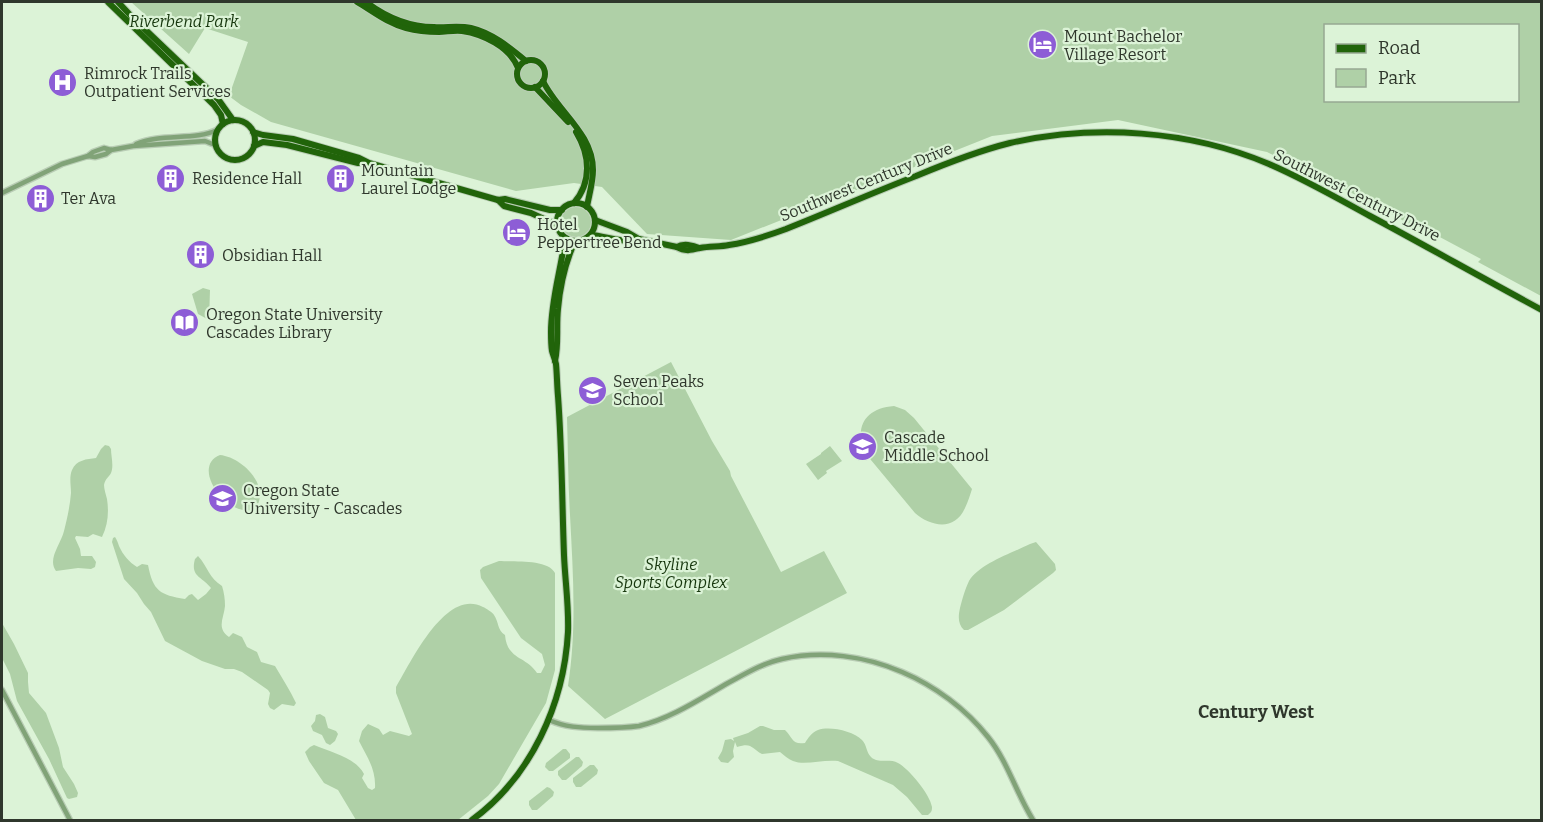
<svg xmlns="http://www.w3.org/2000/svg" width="1543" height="822" font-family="Bitter,serif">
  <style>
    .green { fill: #afd0a7; fill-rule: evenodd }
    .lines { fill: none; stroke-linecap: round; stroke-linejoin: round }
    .minor-casing { stroke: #b9cdb5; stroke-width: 7 }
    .major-casing { stroke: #b9cdb5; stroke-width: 8 }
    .minor { stroke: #81a378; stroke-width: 4.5 }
    .major { stroke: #21640a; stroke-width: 6 }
    .labels { text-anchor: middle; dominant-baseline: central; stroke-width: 4.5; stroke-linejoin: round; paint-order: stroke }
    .park-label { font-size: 16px; font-style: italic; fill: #17370e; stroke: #dcf3d7 }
    .poi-label { font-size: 16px; fill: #2f372c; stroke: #dcf3d7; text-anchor: start }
    .street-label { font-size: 16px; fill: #2f372c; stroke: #dcf3d7 }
    .neighbourhood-label { font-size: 18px; font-weight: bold; fill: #2f372c; stroke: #dcf3d7 }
  </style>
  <rect width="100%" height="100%" fill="#dcf3d7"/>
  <g class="green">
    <path d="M131 2H1541V296L1478 262 1481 259 1421 227 1412 223 1413 226 1362 198 1267 152 1118 120 992 136 731 240 647 234 602 187 574 183 516 191 271 122 241 105 229 96 248 42 205 28 189 54ZM1326 26H1518V100H1326Z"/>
    <circle cx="576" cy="222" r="15"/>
    <polygon points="203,288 210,290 209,320 198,314 192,294"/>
    <path d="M671 362 712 441 730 471 731 476 781 572 824 551 847 593 605 719 568 686C577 628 573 573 570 515 568 482 568 450 567 417Z"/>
    <path d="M894 406 905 410 914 418 972 489C970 495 968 502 965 508 955 531 931 527 915 513L866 454C853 428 865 408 894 406Z"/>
    <path d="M105 445 109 446 111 449C111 456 114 466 111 473 109 477 105 479 104 485 104 489 106 495 107 499 109 512 108 525 102 537L93 534 88 537 76 536 75 538 80 549 81 556H92L96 562 95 567 91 569 78 568 56 571C47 559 61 544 64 531 67 519 70 506 71 493 71 486 69 477 72 470 76 460 87 459 96 458L101 449Z"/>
    <polygon points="830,446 842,461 826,471 827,473 818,480 806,464 821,454 821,453"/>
    <path d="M220 455C242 457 272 487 255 509 229 520 189 467 220 455Z"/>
    <path d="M115 537C117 540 118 543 119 546 123 555 129 562 137 567L142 564 148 565C153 591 160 595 185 599L189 595 192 594 198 600 206 594 211 588C202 576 190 577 195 559L198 556C208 567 209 578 222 586 224 592 225 599 225 606 224 618 216 628 229 637L233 633 242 637 247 647 257 652 261 662 275 666C282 678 290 690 296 703L294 706 282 704 274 710 270 708 268 704 270 693 268 690 242 672 234 669H225L202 661 165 641 151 612 144 604 137 593 124 579 112 542 113 538Z"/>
    <path d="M1036 542 1055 564 1056 570 1053 573 1004 610 968 630H964C958 624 958 617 960 608 962 600 965 589 969 581 979 564 1012 553 1030 544Z"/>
    <path d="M499 561C514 562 548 559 555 573V670L546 703 499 784 488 796 458 820H356L338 790 324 783 309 761 305 752 310 747 314 745C331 752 356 758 364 774L362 778 368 788 372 790 375 788C376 769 367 757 359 741L362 731 368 724 379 729 383 735 390 731 409 736 412 734 396 693V687C411 662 446 587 483 607 486 608 493 613 494 615 499 622 497 630 505 635 507 660 526 656 537 673H541L545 665 542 654 521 638 481 578 480 570 483 567Z"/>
    <polygon points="2,623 14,644 28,673 28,682 29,693 46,713 59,748 63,767 74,784 78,793 77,797 69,799 67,798 49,759 17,701 10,674 2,658"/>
    <polygon points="320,714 325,717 328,728 336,731 338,734 335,741 330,745 326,743 322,735 313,731 311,726 315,721 316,715"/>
    <path d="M760 726H763L774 730H785C793 738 792 745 805 743 808 738 812 732 818 730 830 726 853 731 862 740 867 745 866 752 871 757 878 764 890 758 898 763 909 769 930 794 932 807 932 812 931 812 928 815H922L907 797 893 785 838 761C823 759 805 766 793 761 788 759 784 755 780 752L762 754C751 748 752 742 737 747L735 742 733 751 734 757 728 763 721 762 718 758 722 751 725 740 731 739 734 741 733 738 748 733Z"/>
    <polygon points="563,749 566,749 570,754 570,758 553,771 549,771 545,767 546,763"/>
    <polygon points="576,757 579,757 583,762 582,766 566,780 562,780 558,775 558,771"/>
    <polygon points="590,765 594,765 598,770 597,774 581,787 576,787 573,782 573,778"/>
    <polygon points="547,787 550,788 554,792 553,796 537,810 532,810 529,805 529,801"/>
  </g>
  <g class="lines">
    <defs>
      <g id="minor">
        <path d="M136 144C161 133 195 141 217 130"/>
        <polyline points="88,156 93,152 104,148 111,150 133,146 205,141 215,145"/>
        <polyline points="2,193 62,164 88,156 95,157 106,154 111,150"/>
        <polyline points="2,690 70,820"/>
        <path d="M549 720C565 727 580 728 598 728 611 728 625 728 639 726 670 719 700 699 728 683 745 674 763 663 782 659 822 650 865 656 902 672 935 686 966 709 988 737 1008 762 1016 793 1033 820"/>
      </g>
      <g id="major">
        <polyline points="108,2 214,105 221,115 223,124"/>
        <polyline points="118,2 133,18 218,99 233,120"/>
        <path d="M357 2C374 12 387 23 406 28 417 31 428 32 439 32 446 32 454 30 462 31 483 34 510 47 518 68"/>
        <path d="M366 2C386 17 408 27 434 27 446 28 458 25 471 28 492 33 509 47 526 61"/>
        <circle cx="531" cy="74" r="14"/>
        <path d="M543 81C557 111 593 133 593 170 593 182 589 195 587 207"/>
        <polyline points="535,87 568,122"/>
        <circle cx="235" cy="140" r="20"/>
        <polyline points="253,132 263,135 293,139 359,158 369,163 498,200 505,199 550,210 562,210"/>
        <polyline points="254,146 263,142 287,145 358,163 367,163"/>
        <polyline points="498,200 504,206 531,213 557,225"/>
        <path d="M574 203C592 182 590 155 576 132"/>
        <circle cx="576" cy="222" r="19"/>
        <path d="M595 220 627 232 639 239 677 247C685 252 692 250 700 248 710 246 720 247 729 245 749 242 767 236 786 229 829 212 872 193 916 176 947 163 978 151 1010 143 1095 124 1189 130 1269 164 1304 179 1337 198 1370 216 1428 247 1484 279 1542 310"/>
        <path d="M591 235C606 236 624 244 639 239"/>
        <path d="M677 247C683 243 693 245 699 248"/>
        <path d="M555 361C559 344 556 327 558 309 560 286 565 263 575 241"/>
        <path d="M472 820C531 777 564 704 568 632 569 606 565 580 564 555 562 502 562 449 558 396 557 385 557 374 556 364 555 359 553 355 552 351 551 345 551 338 551 332 551 300 561 270 565 238"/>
      </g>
    </defs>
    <use href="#minor" class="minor-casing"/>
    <use href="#major" class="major-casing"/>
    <use href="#minor" class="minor"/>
    <use href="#major" class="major"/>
  </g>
  <defs>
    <symbol id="hotel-disc" viewBox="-11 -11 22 22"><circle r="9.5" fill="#8d5dd6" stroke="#dcf3d7"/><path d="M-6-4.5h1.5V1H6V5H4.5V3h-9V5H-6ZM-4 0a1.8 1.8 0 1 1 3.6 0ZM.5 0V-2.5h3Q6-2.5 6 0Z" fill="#fff"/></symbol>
    <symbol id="hospital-disc" viewBox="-11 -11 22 22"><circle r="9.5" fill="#8d5dd6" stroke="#dcf3d7"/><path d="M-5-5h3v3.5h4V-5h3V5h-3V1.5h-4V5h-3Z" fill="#fff"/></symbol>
    <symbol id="building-disc" viewBox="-11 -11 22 22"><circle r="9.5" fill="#8d5dd6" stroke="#dcf3d7"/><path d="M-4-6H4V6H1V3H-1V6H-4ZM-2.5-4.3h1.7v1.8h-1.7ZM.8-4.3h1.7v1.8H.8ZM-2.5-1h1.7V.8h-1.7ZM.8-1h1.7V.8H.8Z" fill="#fff"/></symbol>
    <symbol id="library-disc" viewBox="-11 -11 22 22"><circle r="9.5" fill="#8d5dd6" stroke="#dcf3d7"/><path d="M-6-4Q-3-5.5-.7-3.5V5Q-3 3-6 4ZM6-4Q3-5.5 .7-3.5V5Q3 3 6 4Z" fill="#fff"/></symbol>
    <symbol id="school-disc" viewBox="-11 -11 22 22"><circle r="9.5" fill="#8d5dd6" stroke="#dcf3d7"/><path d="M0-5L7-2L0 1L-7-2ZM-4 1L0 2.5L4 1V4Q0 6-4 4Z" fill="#fff"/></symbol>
    <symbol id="university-disc" viewBox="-11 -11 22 22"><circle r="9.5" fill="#8d5dd6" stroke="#dcf3d7"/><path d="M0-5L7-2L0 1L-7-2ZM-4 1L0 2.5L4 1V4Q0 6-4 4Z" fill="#fff"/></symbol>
  </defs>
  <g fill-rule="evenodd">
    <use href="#hotel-disc" x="1026" y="28" width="33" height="33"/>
    <use href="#hospital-disc" x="46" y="66" width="33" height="33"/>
    <use href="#building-disc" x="154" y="162" width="33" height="33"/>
    <use href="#building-disc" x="324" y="162" width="33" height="33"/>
    <use href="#building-disc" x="24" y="182" width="33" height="33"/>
    <use href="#hotel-disc" x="500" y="216" width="33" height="33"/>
    <use href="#building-disc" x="184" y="238" width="33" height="33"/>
    <use href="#library-disc" x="168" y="306" width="33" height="33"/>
    <use href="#school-disc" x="576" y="374" width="33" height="33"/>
    <use href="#school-disc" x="846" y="430" width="33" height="33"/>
    <use href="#university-disc" x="206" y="482" width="33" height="33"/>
  </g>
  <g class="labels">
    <g class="park-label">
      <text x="184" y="21">Riverbend Park</text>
      <text x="671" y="564">Skyline<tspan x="671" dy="18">Sports Complex</tspan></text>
    </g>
    <g class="poi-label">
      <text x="1064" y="36">Mount Bachelor<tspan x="1064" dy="18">Village Resort</tspan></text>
      <text x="84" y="73">Rimrock Trails<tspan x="84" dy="18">Outpatient Services</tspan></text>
      <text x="361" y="170">Mountain<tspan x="361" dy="18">Laurel Lodge</tspan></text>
      <text x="192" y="178">Residence Hall</text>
      <text x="61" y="198">Ter Ava</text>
      <text x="537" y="224">Hotel<tspan x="537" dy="18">Peppertree Bend</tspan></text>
      <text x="222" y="255">Obsidian Hall</text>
      <text x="206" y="314">Oregon State University<tspan x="206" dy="18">Cascades Library</tspan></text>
      <text x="613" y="381">Seven Peaks<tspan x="613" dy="18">School</tspan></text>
      <text x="884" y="437">Cascade<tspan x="884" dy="18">Middle School</tspan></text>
      <text x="243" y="490">Oregon State<tspan x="243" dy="18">University - Cascades</tspan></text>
    </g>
    <g class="street-label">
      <text transform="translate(866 182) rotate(-22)">Southwest Century Drive</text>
      <text transform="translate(1357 195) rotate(27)">Southwest Century Drive</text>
    </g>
    <g class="neighbourhood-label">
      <text x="1256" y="712">Century West</text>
    </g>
  </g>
  <rect width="1543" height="822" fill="none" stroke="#2f372c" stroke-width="6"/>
  <rect x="1324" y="24" width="195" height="78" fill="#dcf3d7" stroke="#97a893" stroke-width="1.5"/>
  <rect x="1336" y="44" width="30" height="9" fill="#21640a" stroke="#97a893" stroke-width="1.5"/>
  <text x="1378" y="54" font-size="18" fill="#2f372c">Road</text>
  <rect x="1336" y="69" width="30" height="18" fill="#afd0a7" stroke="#97a893" stroke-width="1.5"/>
  <text x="1378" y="84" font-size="18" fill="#2f372c">Park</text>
</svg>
